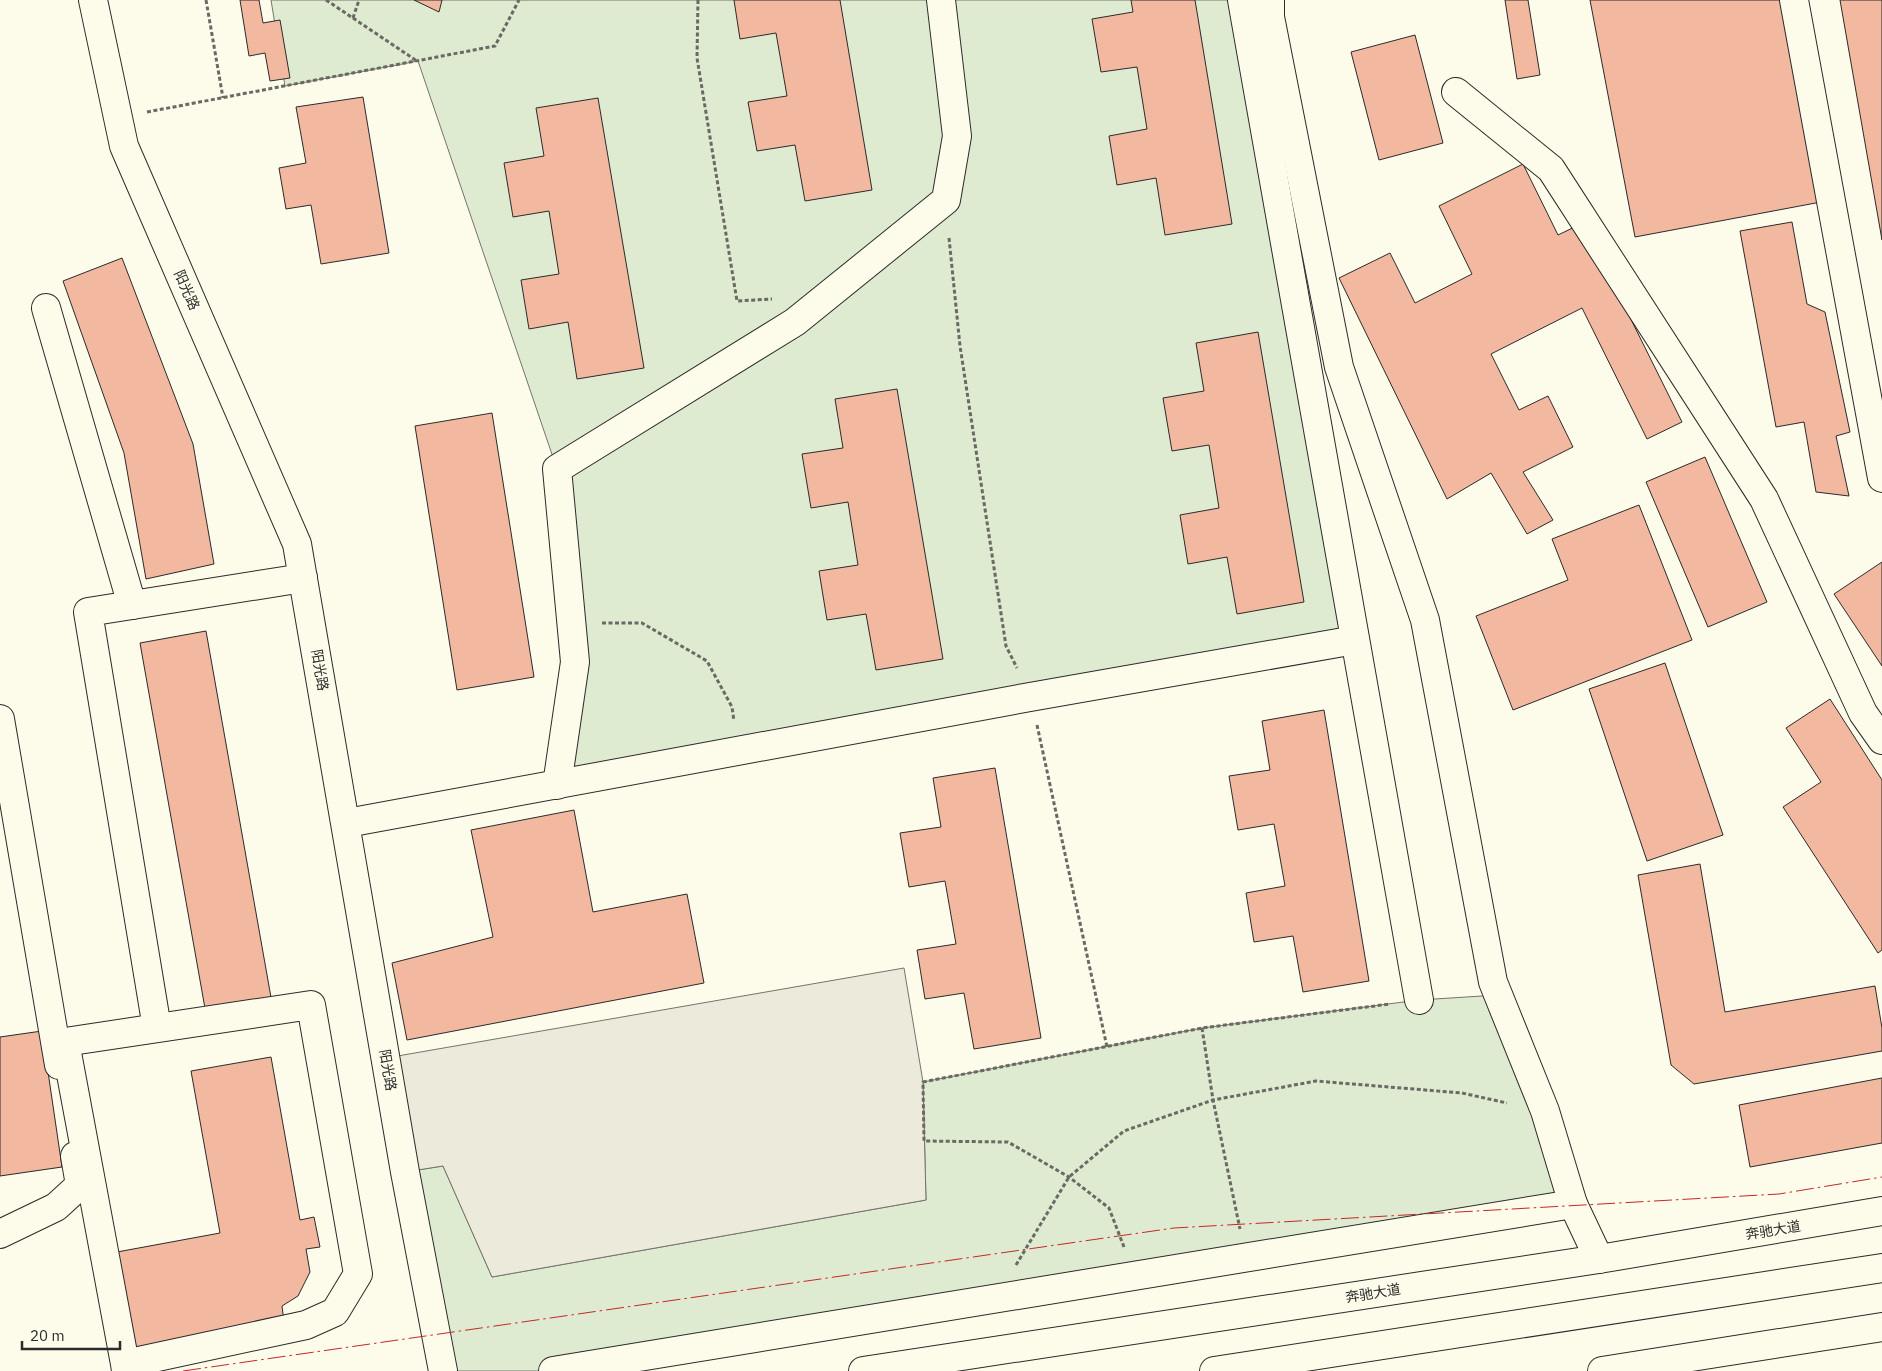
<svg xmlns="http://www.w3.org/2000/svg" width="1882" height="1371" font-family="'IBM Plex Sans','Noto Sans SC',sans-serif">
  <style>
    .green { fill: #deebd1; stroke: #74746e }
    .parking { fill: #eceadb; stroke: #74746e }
    .building { fill: #f2b8a0; stroke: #2b2b2b }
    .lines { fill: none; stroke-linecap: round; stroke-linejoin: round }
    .minor-casing { stroke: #2b2b2b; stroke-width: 30 }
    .major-casing { stroke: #2b2b2b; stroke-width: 30 }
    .path { stroke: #6a6964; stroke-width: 3; stroke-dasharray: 4 2.5; stroke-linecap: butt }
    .minor { stroke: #fdfbea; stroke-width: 28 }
    .major { stroke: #fdfbea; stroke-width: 28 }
    .power { stroke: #c62828; stroke-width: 1; stroke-dasharray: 18 4 2.5 4; stroke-linecap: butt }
    .labels { text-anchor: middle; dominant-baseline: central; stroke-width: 4; stroke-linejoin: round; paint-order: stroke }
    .street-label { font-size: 14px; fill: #2b2b2b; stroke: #fdfbea }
  </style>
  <rect width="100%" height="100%" fill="#fdfbea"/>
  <g class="green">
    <polygon points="271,0 1242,0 1355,640 557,785 575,662 557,469 418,61 285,86"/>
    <polygon points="1498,995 1573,1204 553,1371 443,1371 405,1172 443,1166 492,1277 926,1200 923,1082 1202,1028 1419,1000"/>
  </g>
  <polygon class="parking" points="904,968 923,1082 926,1200 492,1277 443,1166 405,1172 386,1058"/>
  <g class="building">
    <polygon points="240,0 259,0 263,23 280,20 290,78 270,81 265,53 249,56"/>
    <polygon points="414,0 442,0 439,12"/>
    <polygon points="734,0 840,0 872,190 805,201 795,145 757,151 748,102 787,96 776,33 740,39"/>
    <polygon points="1131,0 1195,0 1232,224 1165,235 1156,178 1117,185 1109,136 1147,129 1137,67 1101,72 1092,19 1133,12"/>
    <polygon points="1505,0 1528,0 1540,75 1517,79"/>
    <polygon points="1590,0 1783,0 1821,202 1635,237"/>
    <polygon points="1840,0 1882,0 1882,240"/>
    <polygon points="1415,35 1443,143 1379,160 1351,52"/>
    <polygon points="363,97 389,253 321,264 311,205 286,209 279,168 306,163 296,107"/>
    <polygon points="598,98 644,368 577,379 568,322 529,329 521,280 559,274 549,211 513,217 504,163 544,156 536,108"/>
    <polygon points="1523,164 1558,235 1583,223 1682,422 1647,439 1582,308 1491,354 1519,410 1548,396 1573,447 1523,472 1553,520 1527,534 1491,473 1447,499 1339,278 1390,253 1415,303 1472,274 1439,206"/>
    <polygon points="1792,222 1807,304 1825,312 1850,432 1836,436 1849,496 1816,492 1804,422 1776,427 1740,231"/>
    <polygon points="122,258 193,444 214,564 146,579 124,453 63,281"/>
    <polygon points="1258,332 1304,602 1237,614 1227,557 1188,564 1180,515 1219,508 1209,445 1172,451 1163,398 1204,391 1196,343"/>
    <polygon points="897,389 943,659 876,670 866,614 827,620 819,571 858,565 848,502 811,508 802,454 843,448 835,399"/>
    <polygon points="492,413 534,677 457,690 415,426"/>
    <polygon points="1705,457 1767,602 1708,627 1646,482"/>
    <polygon points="1639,505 1692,640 1513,710 1476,616 1568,580 1552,539"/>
    <polygon points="1882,562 1882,666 1834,594"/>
    <polygon points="206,631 272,1003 206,1014 140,643"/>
    <polygon points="1665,663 1723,835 1647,861 1589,689"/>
    <polygon points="1830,699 1882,780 1882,950 1878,953 1783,807 1821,782 1786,728"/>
    <polygon points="1324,710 1369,981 1303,992 1293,936 1254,942 1246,893 1285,886 1274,824 1238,830 1229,776 1270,770 1262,721"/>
    <polygon points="995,768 1041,1038 974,1049 964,993 925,999 917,950 956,944 945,881 909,887 900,833 941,827 933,778"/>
    <polygon points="574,810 593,912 687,894 704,983 407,1040 392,963 493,937 471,830"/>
    <polygon points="1700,864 1725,1012 1875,986 1882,1028 1882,1051 1694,1084 1671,1065 1638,875"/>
    <polygon points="42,1031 62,1167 0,1176 0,1037"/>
    <polygon points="271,1057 300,1220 314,1217 320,1247 306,1249 310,1272 298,1296 282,1306 284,1322 134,1349 117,1252 220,1233 191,1071"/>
    <polygon points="1882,1078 1882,1143 1750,1167 1739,1105"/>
  </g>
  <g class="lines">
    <defs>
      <g id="minor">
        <polyline points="93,0 124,146 297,544 405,1172 443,1371"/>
        <polyline points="1242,0 1419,1000"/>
        <polyline points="1270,0 1270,17 1339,367 1425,620 1493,982 1545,1111 1573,1204"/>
        <polyline points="1794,0 1882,478"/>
        <polyline points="1456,92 1551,169 1764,499 1863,713 1882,740"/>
        <polyline points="46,308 132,605"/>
        <polyline points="0,719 59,1065"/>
        <polyline points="557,785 575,662 557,469 795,322 946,200 957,136 941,0"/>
        <polyline points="347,823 1030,697 1355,640"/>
        <polyline points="155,1016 88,612 303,578"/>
        <polyline points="0,1234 56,1207 80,1185 75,1156"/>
        <polyline points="125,1364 306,1325 335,1312 358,1274 311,1005 65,1042 125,1364 126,1371"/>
        <polyline points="553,1371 1573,1204 1599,1259"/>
        <polyline points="1602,1371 1882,1327"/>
      </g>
      <g id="major">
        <polyline points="863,1371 1599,1259 1882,1211"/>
        <polyline points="1214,1371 1882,1268"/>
      </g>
    </defs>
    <use href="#minor" class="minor-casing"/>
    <use href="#major" class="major-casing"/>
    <g class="path">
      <polyline points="206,0 223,98"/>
      <polyline points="326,0 417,61"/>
      <polyline points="698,0 697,58 737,301 772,299"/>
      <polyline points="353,18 359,0"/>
      <polyline points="147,112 495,46 519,0"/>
      <polyline points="949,238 960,346 1006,646 1017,668"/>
      <polyline points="602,623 642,623 707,661 732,707 734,721"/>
      <polyline points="1037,725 1107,1047"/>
      <polyline points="1202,1028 1213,1100 1240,1229"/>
      <polyline points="1124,1247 1109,1208 1069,1177 1008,1142 924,1141 923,1082 1202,1028 1390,1004"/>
      <polyline points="1016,1265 1069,1177 1124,1131 1213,1100 1316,1081 1462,1093 1507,1103"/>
    </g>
    <use href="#minor" class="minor"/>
    <use href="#major" class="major"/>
    <polyline class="power" points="183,1371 1174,1228 1779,1194 1882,1177"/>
  </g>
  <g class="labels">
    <g class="street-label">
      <text transform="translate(187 290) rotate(66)">阳光路</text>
      <text transform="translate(320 670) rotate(80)">阳光路</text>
      <text transform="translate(388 1070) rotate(80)">阳光路</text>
      <text transform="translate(1773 1230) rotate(-9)">奔驰大道</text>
      <text transform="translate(1373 1293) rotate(-9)">奔驰大道</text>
    </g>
  </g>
  <path d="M22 1341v8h98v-8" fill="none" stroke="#2b2b2b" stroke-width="2.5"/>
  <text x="30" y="1341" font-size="15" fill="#2b2b2b" stroke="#fdfbea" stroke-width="4" paint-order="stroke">20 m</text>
</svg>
